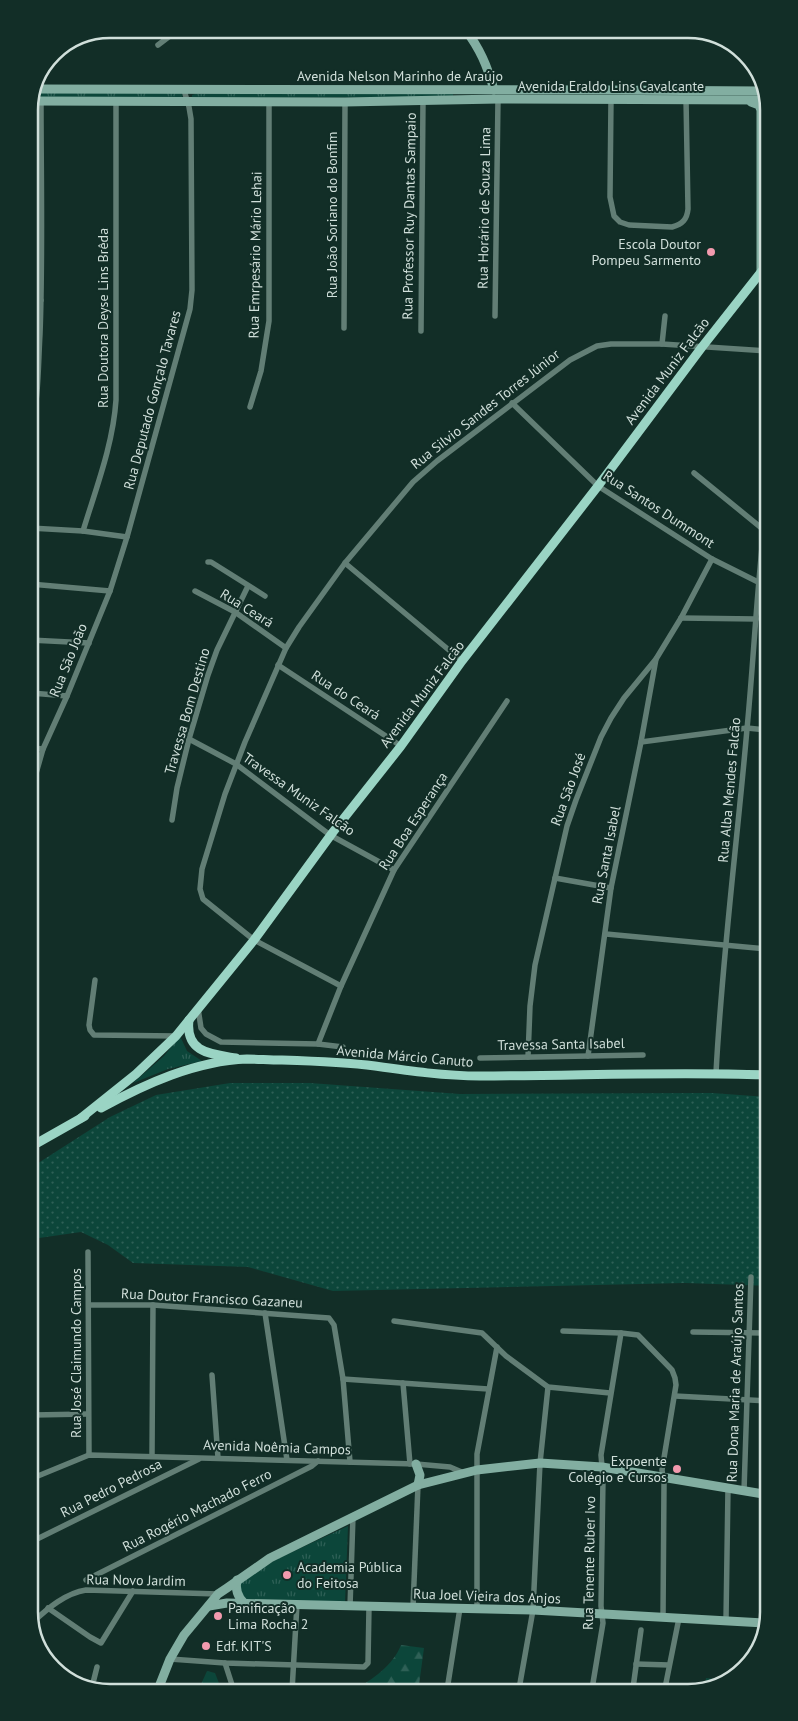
<svg xmlns="http://www.w3.org/2000/svg" width="798" height="1721" font-family="'PT Sans',sans-serif">
  <style>
    .grass { fill: url(#grass-dots) }
    .forest { fill: url(#forest-firs) }
    .park { fill: url(#park-tufts) }
    .lines { fill: none; stroke-linecap: round; stroke-linejoin: round }
    .street { stroke: #627e75; stroke-width: 5.5 }
    .secondary { stroke: #82aea1; stroke-width: 9 }
    .primary { stroke: #9ad4c4; stroke-width: 9 }
    .poi-dot { fill: #f29aae; stroke: #122e27; stroke-width: 2 }
    .labels { text-anchor: middle; dominant-baseline: central; stroke-width: 4; stroke-linejoin: round; paint-order: stroke }
    .street-label { font-size: 14px; fill: #d0dfda; stroke: #122e27 }
    .poi-label { font-size: 14px; fill: #d0dfda; stroke: #122e27; text-anchor: start }
    .rim { fill: none; stroke: #d0dfda; stroke-width: 2.5 }
  </style>
  <defs>
    <pattern id="grass-dots" width="8" height="8" patternUnits="userSpaceOnUse" patternTransform="scale(1.25)"><rect width="8" height="8" fill="#0c463a"/><path d="M2 2h.1M6 6h.1" fill="none" stroke="#2e6056" stroke-width="1.8" stroke-linecap="round"/></pattern>
    <pattern id="forest-firs" width="22" height="20" patternUnits="userSpaceOnUse" patternTransform="scale(1.25)"><rect width="22" height="20" fill="#0c463a"/><path d="M5 1l3.5 6h-7zM16 11l3.5 6h-7z" fill="#2e6056"/></pattern>
    <pattern id="park-tufts" width="24" height="20" patternUnits="userSpaceOnUse" patternTransform="scale(1.25)"><rect width="24" height="20" fill="#0c463a"/><path d="M3 7l-1-3M5 7V3M7 7l1-3M15 17l-1-3M17 17v-4M19 17l1-3" fill="none" stroke="#2e6056"/></pattern>
  </defs>
  <rect width="100%" height="100%" fill="#122e27"/>
  <polygon class="grass" points="230,1083 310,1083 460,1094 712,1093 768,1097 768,1286 685,1283 333,1291 248,1267 133,1263 108,1245 81,1232 32,1239 32,1167 110,1117 156,1095"/>
  <g class="forest">
    <path d="M401 1645 424 1648 419 1685 407 1686 406 1690H355C372 1679 393 1666 401 1645Z"/>
    <polygon points="207,1671 215,1673 222,1691 198,1691"/>
    <polygon points="706,1678 725,1680 715,1688 705,1688"/>
  </g>
  <g class="park">
    <polygon points="34,93 181,93 183,95 182,98 32,98"/>
    <polygon points="245,93 453,94 453,97 192,98 192,95 195,94"/>
    <polygon points="180,1036 187,1051 202,1061 168,1069 133,1083 164,1056"/>
    <polygon points="348,1526 345,1603 251,1602 242,1598 240,1582 277,1559"/>
  </g>
  <g class="lines">
    <g class="street">
      <polyline points="158,45 179,29"/>
      <path d="M611 99 610 197 614 216 620 222 629 225 672 227C683 224 687 219 688 209L686 99"/>
      <polyline points="29,304 41,300"/>
      <polyline points="495,316 498,99"/>
      <polyline points="344,328 345,102"/>
      <polyline points="421,331 423,101"/>
      <polyline points="662,344 665,316"/>
      <polyline points="512,403 598,486 712,559 758,582"/>
      <polyline points="250,407 261,371 269,321 269,101"/>
      <path d="M30 432C39 400 38 367 40 334 43 256 41 178 41 101"/>
      <polyline points="694,473 764,530"/>
      <polyline points="30,528 83,531 127,537"/>
      <path d="M83 531C96 488 113 445 116 400V100"/>
      <polyline points="208,562 211,562 265,596"/>
      <polyline points="345,563 462,661"/>
      <polyline points="30,584 110,591"/>
      <polyline points="195,591 235,612 286,648"/>
      <polyline points="681,618 756,619"/>
      <polyline points="30,640 89,643"/>
      <polyline points="278,665 401,746"/>
      <polyline points="31,693 67,696"/>
      <polyline points="189,739 236,764 330,835 394,870"/>
      <polyline points="641,742 747,728 767,730"/>
      <polyline points="31,748 43,749"/>
      <polyline points="31,791 43,749 67,696 110,591 127,537 190,309 192,290 191,119 189,107 184,90"/>
      <polyline points="172,820 177,788 189,739 208,675 217,650 248,586"/>
      <polyline points="555,878 611,888"/>
      <polyline points="606,934 767,949"/>
      <polyline points="95,980 89,1025 90,1030 94,1035 176,1036"/>
      <polyline points="341,986 254,940 203,899 200,889 202,869 225,794 245,742 286,648 299,627 345,563 413,482 437,461 570,360 597,346 611,344 662,344 766,351"/>
      <polyline points="198,1008 201,1028 206,1034 221,1042 318,1044 343,1047"/>
      <polyline points="318,1044 341,986 394,870 507,701"/>
      <polyline points="588,1056 611,888 641,742 656,659"/>
      <polyline points="528,1057 530,1006 535,965 567,826 576,800 601,737 611,718 624,698 656,659 681,618 712,559"/>
      <polyline points="480,1058 643,1055"/>
      <path d="M716 1073C722 958 737 844 747 729 754 656 757 583 766 510"/>
      <polyline points="88,1252 89,1455"/>
      <polyline points="89,1305 153,1305 329,1318 334,1325 343,1379 350,1462"/>
      <polyline points="265,1313 287,1460"/>
      <polyline points="394,1321 482,1333 506,1356 548,1387 610,1393"/>
      <polyline points="563,1331 621,1333 638,1335 672,1370 675,1378 676,1385 662,1470 664,1484 663,1618"/>
      <polyline points="693,1332 768,1333"/>
      <polyline points="212,1375 218,1458"/>
      <polyline points="343,1379 488,1389"/>
      <polyline points="403,1383 410,1464"/>
      <polyline points="675,1396 769,1401"/>
      <polyline points="33,1415 88,1414"/>
      <polyline points="152,1456 153,1305"/>
      <polyline points="33,1478 89,1455 416,1464 450,1467 464,1473"/>
      <polyline points="744,1491 751,1277"/>
      <polyline points="33,1541 199,1459"/>
      <polyline points="86,1580 312,1466 318,1461"/>
      <polyline points="350,1607 353,1516"/>
      <polyline points="413,1607 418,1485"/>
      <polyline points="48,1608 90,1637 101,1643 133,1591"/>
      <polyline points="477,1609 477,1454 497,1347"/>
      <polyline points="726,1620 728,1488"/>
      <path d="M33 1622C48 1608 66 1593 86 1590L218 1594"/>
      <polyline points="170,1659 225,1663 364,1667 368,1663 369,1607"/>
      <polyline points="225,1663 234,1691"/>
      <polyline points="636,1664 669,1665"/>
      <polyline points="92,1687 97,1667"/>
      <polyline points="633,1688 641,1630"/>
      <polyline points="665,1688 679,1618"/>
      <polyline points="519,1689 533,1610 540,1463 548,1387"/>
      <polyline points="592,1689 603,1623 601,1606 603,1479 601,1455 621,1333"/>
      <polyline points="447,1690 460,1608"/>
      <polyline points="292,1691 297,1604"/>
    </g>
    <g class="secondary">
      <path d="M465 29C480 49 487 65 494 90"/>
      <polyline points="36,89 604,90 765,91"/>
      <polyline points="31,101 345,102 498,99 765,100"/>
      <polyline points="751,102 759,105 761,110 761,271"/>
      <polyline points="416,1464 420,1475 418,1485"/>
      <path d="M237 1580C235 1589 237 1596 244 1603"/>
      <polyline points="209,1606 227,1603 533,1610 765,1623"/>
      <polyline points="157,1692 170,1659 184,1635 218,1594 227,1588 270,1558 418,1485 477,1470 540,1463 602,1467 769,1495"/>
    </g>
    <g class="primary">
      <path d="M189 1020C185 1053 211 1054 236 1058"/>
      <path d="M101 1108C145 1084 195 1061 247 1059 258 1059 269 1060 281 1060 312 1061 344 1062 375 1066 410 1071 445 1076 480 1076 576 1076 672 1071 768 1075"/>
      <polyline points="81,1118 136,1074 176,1036 254,940 333,832 401,746 462,661 598,486 702,347 765,267"/>
      <polyline points="32,1146 85,1116"/>
    </g>
  </g>
  <g class="poi-dot">
    <circle cx="711" cy="252" r="5"/>
    <circle cx="677" cy="1469" r="5"/>
    <circle cx="287" cy="1575" r="5"/>
    <circle cx="218" cy="1616" r="5"/>
    <circle cx="206" cy="1646" r="5"/>
  </g>
  <g class="labels">
    <g class="street-label">
      <text x="400" y="76">Avenida Nelson Marinho de Araújo</text>
      <text x="611" y="86">Avenida Eraldo Lins Cavalcante</text>
      <text transform="translate(484 208) rotate(-89)">Rua Horário de Souza Lima</text>
      <text transform="translate(332 215) rotate(-90)">Rua João Soriano do Bonfim</text>
      <text transform="translate(409 216) rotate(-89)">Rua Professor Ruy Dantas Sampaio</text>
      <text transform="translate(255 255) rotate(-89)">Rua Emrpesário Mário Lehai</text>
      <text transform="translate(103 318) rotate(-90)">Rua Doutora Deyse Lins Brêda</text>
      <text transform="translate(667 371) rotate(-53)">Avenida Muniz Falcão</text>
      <text transform="translate(152 400) rotate(-75)">Rua Deputado Gonçalo Tavares</text>
      <text transform="translate(485 409) rotate(-38)">Rua Silvio Sandes Torres Júnior</text>
      <text transform="translate(659 509) rotate(33)">Rua Santos Dummont</text>
      <text transform="translate(247 608) rotate(32)">Rua Ceará</text>
      <text transform="translate(68 660) rotate(-68)">Rua São João</text>
      <text transform="translate(422 694) rotate(-53)">Avenida Muniz Falcão</text>
      <text transform="translate(346 695) rotate(33)">Rua do Ceará</text>
      <text transform="translate(187 711) rotate(-74)">Travessa Bom Destino</text>
      <text transform="translate(568 789) rotate(-70)">Rua São José</text>
      <text transform="translate(729 790) rotate(-85)">Rua Alba Mendes Falcão</text>
      <text transform="translate(299 794) rotate(35)">Travessa Muniz Falcão</text>
      <text transform="translate(413 821) rotate(-57)">Rua Boa Esperança</text>
      <text transform="translate(606 855) rotate(-79)">Rua Santa Isabel</text>
      <text transform="translate(561 1044) rotate(-1)">Travessa Santa Isabel</text>
      <text transform="translate(405 1056) rotate(5)">Avenida Márcio Canuto</text>
      <text transform="translate(212 1298) rotate(3)">Rua Doutor Francisco Gazaneu</text>
      <text transform="translate(76 1353) rotate(-90)">Rua José Claimundo Campos</text>
      <text transform="translate(735 1383) rotate(-88)">Rua Dona Maria de Araújo Santos</text>
      <text transform="translate(277 1447) rotate(2)">Avenida Noêmia Campos</text>
      <text transform="translate(111 1488) rotate(-27)">Rua Pedro Pedrosa</text>
      <text transform="translate(197 1510) rotate(-27)">Rua Rogério Machado Ferro</text>
      <text transform="translate(589 1563) rotate(-89)">Rua Tenente Ruber Ivo</text>
      <text transform="translate(136 1580) rotate(1)">Rua Novo Jardim</text>
      <text transform="translate(487 1596) rotate(2)">Rua Joel Vieira dos Anjos</text>
    </g>
    <g class="poi-label">
      <text x="701" y="244" text-anchor="end">Escola Doutor<tspan x="701" dy="16">Pompeu Sarmento</tspan></text>
      <text x="667" y="1461" text-anchor="end">Expoente<tspan x="667" dy="16">Colégio e Cursos</tspan></text>
      <text x="297" y="1567">Academia Pública<tspan x="297" dy="16">do Feitosa</tspan></text>
      <text x="228" y="1608">Panificação<tspan x="228" dy="16">Lima Rocha 2</tspan></text>
      <text x="216" y="1646">Edf. KIT'S</text>
    </g>
  </g>
  <path d="M0 0H798V1721H0ZM110 38H688A72 72 0 0 1 760 110V1612A72 72 0 0 1 688 1684H110A72 72 0 0 1 38 1612V110A72 72 0 0 1 110 38Z" fill="#122e27" fill-rule="evenodd"/>
  <path class="rim" d="M110 38H688A72 72 0 0 1 760 110V1612A72 72 0 0 1 688 1684H110A72 72 0 0 1 38 1612V110A72 72 0 0 1 110 38Z"/>
</svg>
